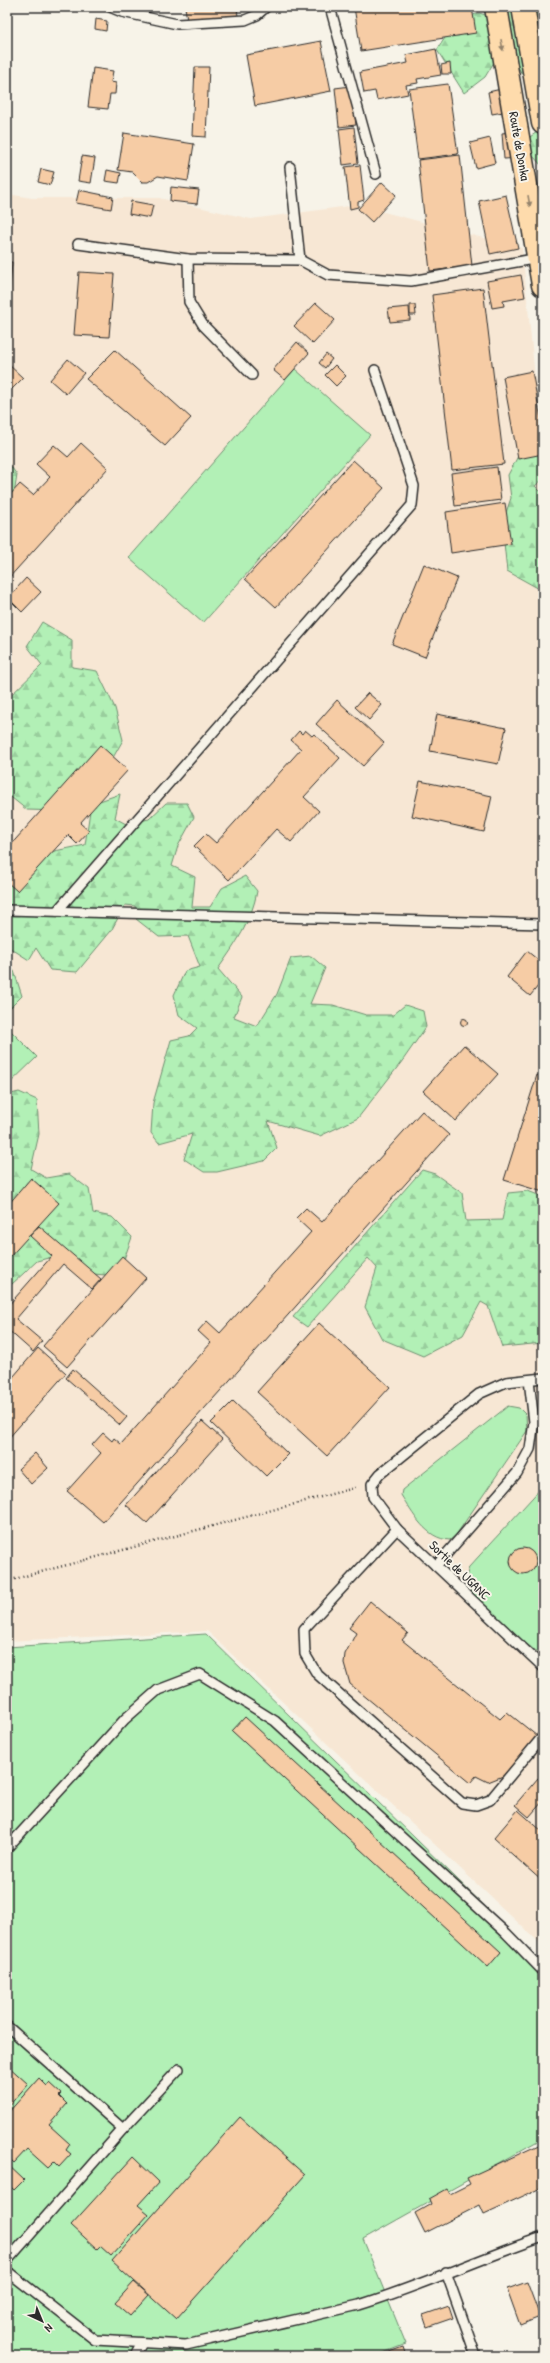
<svg xmlns="http://www.w3.org/2000/svg" width="550" height="2363" font-family="'Patrick Hand',sans-serif">
  <style>
    .built { fill: #f7e7d4 }
    .forest { fill: url(#forest-firs); stroke: #6e8e70 }
    .green { fill: #b2f0b6; stroke: #6e8e70 }
    .building { fill: #f6cca5; stroke: #2b2b2b }
    .lines { fill: none; stroke-linecap: round; stroke-linejoin: round }
    .service-casing { stroke: #2b2b2b; stroke-width: 12 }
    .primary-casing { stroke: #2b2b2b; stroke-width: 25 }
    .path { stroke: #2b2b2b; stroke-width: 2.5; stroke-dasharray: 1 3; stroke-linecap: butt }
    .service { stroke: #f7f3e8; stroke-width: 9 }
    .primary { stroke: #fedbac; stroke-width: 22 }
    .oneway { fill: #94836c }
    .labels { text-anchor: middle; dominant-baseline: central; stroke-width: 4; stroke-linejoin: round; paint-order: stroke }
    .street-label { font-size: 13px; fill: #2b2b2b; stroke: #f7f3e8 }
  </style>
  <defs>
    <pattern id="forest-firs" width="22" height="20" patternUnits="userSpaceOnUse"><rect width="22" height="20" fill="#b2f0b6"/><path d="M5 1l3.5 6h-7zM16 11l3.5 6h-7z" fill="#99ce9d"/></pattern>
  </defs>
  <rect width="100%" height="100%" fill="#f7f3e8"/>
  <filter id="ink" filterUnits="userSpaceOnUse"><feTurbulence type="fractalNoise" baseFrequency=".025" numOctaves="2"/><feDisplacementMap in="SourceGraphic" scale="8" xChannelSelector="R" yChannelSelector="G"/><feConvolveMatrix kernelMatrix="1 2 1 2 8 2 1 2 1" color-interpolation-filters="sRGB"/></filter>
  <g filter="url(#ink)">
    <polygon class="built" points="7,194 32,198 159,198 251,219 357,205 522,248 543,458 543,1946 207,1631 7,1641"/>
    <g class="forest">
      <polygon points="509,7 543,7 543,97 527,83 505,44 485,77 464,93 437,50 456,21 479,13 499,19"/>
      <polygon points="543,128 543,167 521,143"/>
      <polygon points="535,440 543,454 543,479 535,486 543,494 543,591 507,571 502,524 511,498 508,475 525,443"/>
      <polygon points="7,461 17,475 13,501 7,504"/>
      <polygon points="42,622 72,640 72,667 97,671 115,708 123,740 102,777 61,811 27,810 7,794 7,699 42,665 27,646"/>
      <path d="M120 794 115 818 126 824 149 819 166 803H187L194 817 178 846 172 866 195 877 192 907H210L222 888 245 876 257 891C252 921 235 945 218 969L242 997 234 1017 257 1026 277 994 291 958 311 956 325 968 310 1004 333 1005 366 1015H393L405 1005 423 1011 426 1027 403 1060 358 1118 320 1136 268 1121 277 1148 264 1161 217 1172H204L184 1159 192 1134 159 1143 151 1133 153 1103 171 1040 189 1036 197 1028 179 1015 174 995 185 971 200 967 188 936 159 937 136 919 135 906 125 905 111 931 77 972 50 970 36 948 29 960 7 946C7 934 4 890 8 882 20 853 58 851 85 845L91 804Z"/>
      <polygon points="7,967 14,971 22,996 7,1011"/>
      <polygon points="19,1092 37,1100 39,1134 31,1169 46,1178 69,1174 89,1189 93,1213 112,1217 132,1237 118,1276 81,1273 63,1254 37,1261 12,1284 7,1283 7,1095"/>
      <polygon points="422,1170 435,1174 462,1193 466,1221 502,1220 508,1193 528,1191 543,1197 543,1223 538,1265 543,1268 543,1343 502,1347 488,1306 481,1302 463,1335 423,1356 382,1339 365,1307 377,1268 368,1258 307,1327 293,1317"/>
    </g>
    <g class="green">
      <polygon points="295,369 370,435 203,623 129,558"/>
      <polygon points="7,1027 37,1057 7,1086"/>
      <path d="M508 1406 519 1408 526 1415 527 1431 456 1535 450 1540C426 1539 413 1514 401 1495L402 1490Z"/>
      <polygon points="543,1486 543,1657 474,1602 466,1591 466,1578 469,1567"/>
      <polygon points="206,1634 543,1963 543,2138 363,2239 406,2344 375,2356 7,2356 7,1647"/>
    </g>
    <g class="building">
      <polygon points="185,7 237,7 238,17 187,21"/>
      <polygon points="354,7 472,7 476,33 361,51"/>
      <polygon points="96,19 107,21 106,31 95,29"/>
      <polygon points="321,41 331,91 255,106 246,55"/>
      <polygon points="436,49 441,75 417,79 418,83 406,85 408,94 377,100 375,91 364,93 360,72 408,63 406,55"/>
      <polygon points="450,63 451,74 442,74 441,65"/>
      <polygon points="195,67 209,67 206,137 192,136"/>
      <polygon points="93,68 113,71 111,82 116,83 115,94 110,94 108,109 88,107"/>
      <polygon points="448,84 458,154 418,159 409,89"/>
      <polygon points="351,86 356,125 339,127 335,88"/>
      <polygon points="510,87 514,110 492,114 488,92"/>
      <polygon points="354,127 358,163 343,165 339,129"/>
      <polygon points="519,131 521,158 504,159 502,133"/>
      <polygon points="124,133 194,144 188,181 158,176 148,182 142,182 132,172 118,170"/>
      <polygon points="490,138 495,163 476,168 470,143"/>
      <polygon points="460,155 472,266 430,271 418,160"/>
      <polygon points="82,156 95,158 91,183 78,181"/>
      <polygon points="360,165 364,200 358,202 358,207 350,209 345,167"/>
      <polygon points="41,169 54,172 50,185 38,182"/>
      <polygon points="107,170 121,173 119,183 105,181"/>
      <polygon points="382,182 396,195 372,222 358,209"/>
      <polygon points="171,187 199,190 197,204 170,201"/>
      <polygon points="79,190 113,197 111,209 76,203"/>
      <polygon points="506,195 518,248 490,254 479,201"/>
      <polygon points="131,201 153,205 150,218 129,214"/>
      <polygon points="7,262 12,262 9,303 7,303"/>
      <polygon points="79,272 114,274 109,337 74,335"/>
      <polygon points="521,275 525,297 503,301 504,306 492,308 487,281"/>
      <polygon points="483,288 504,464 452,470 432,295"/>
      <polygon points="316,303 335,320 313,344 294,326"/>
      <polygon points="410,305 415,305 416,315 410,315"/>
      <polygon points="409,307 410,320 390,322 388,309"/>
      <polygon points="297,342 309,353 285,380 273,370"/>
      <polygon points="115,350 191,418 165,446 86,379"/>
      <polygon points="326,354 332,359 325,368 319,363"/>
      <polygon points="68,359 84,373 66,394 50,380"/>
      <polygon points="7,363 23,378 7,394"/>
      <polygon points="335,365 346,376 336,386 325,375"/>
      <polygon points="532,371 543,430 543,454 518,459 503,377"/>
      <polygon points="81,443 108,468 7,580 7,498 20,484 33,495 50,477 36,464 54,445 68,457"/>
      <polygon points="353,460 384,488 276,607 245,579"/>
      <polygon points="497,467 501,500 455,506 451,473"/>
      <polygon points="505,503 511,544 451,553 446,512"/>
      <polygon points="424,564 457,578 425,657 392,644"/>
      <polygon points="26,578 41,592 22,612 8,598"/>
      <polygon points="368,693 382,705 369,720 355,707"/>
      <polygon points="337,700 384,743 363,766 316,724"/>
      <polygon points="437,714 506,728 498,764 430,751"/>
      <polygon points="305,730 312,736 314,734 340,758 304,797 319,811 291,842 276,829 229,880 194,846 206,834 216,843 301,749 291,740 299,731 302,734"/>
      <polygon points="100,745 128,770 80,823 89,831 77,844 68,835 17,891 7,882 7,849"/>
      <polygon points="420,781 492,796 484,832 412,816"/>
      <polygon points="527,951 543,964 543,980 530,996 507,977"/>
      <circle cx="464" cy="1022" r="3.5"/>
      <polygon points="464,1045 498,1074 456,1121 423,1091"/>
      <polygon points="537,1075 543,1077 543,1192 504,1180"/>
      <polygon points="422,1111 449,1135 103,1522 67,1491 101,1453 92,1445 103,1433 112,1441 114,1438 121,1444 211,1343 198,1331 207,1321 220,1333 311,1232 296,1218 306,1208 322,1222"/>
      <polygon points="31,1178 59,1203 7,1260 7,1206"/>
      <polygon points="39,1226 101,1279 92,1289 63,1264 16,1319 42,1341 33,1352 7,1329 7,1307 52,1256 30,1236"/>
      <polygon points="122,1256 146,1278 67,1367 43,1346"/>
      <polygon points="319,1323 390,1387 327,1456 257,1392"/>
      <polygon points="38,1348 66,1373 7,1440 7,1384"/>
      <polygon points="73,1369 127,1417 120,1425 66,1378"/>
      <polygon points="233,1401 288,1454 266,1476 211,1423"/>
      <polygon points="202,1421 222,1439 147,1523 126,1505"/>
      <polygon points="35,1453 48,1468 31,1484 18,1469"/>
      <circle cx="523" cy="1561" r="13"/>
      <polygon points="370,1601 408,1633 402,1640 500,1719 507,1712 537,1736 503,1776 488,1782 476,1776 470,1783 350,1684 344,1663 345,1654 356,1633 349,1628"/>
      <polygon points="245,1717 501,1952 488,1967 232,1731"/>
      <polygon points="538,1778 543,1782 543,1801 529,1817 515,1805"/>
      <polygon points="518,1810 543,1832 543,1882 494,1838"/>
      <polygon points="7,2065 28,2084 7,2108"/>
      <polygon points="39,2078 47,2086 49,2083 61,2094 59,2096 67,2104 49,2125 70,2144 66,2150 71,2154 59,2167 54,2162 48,2168 27,2149 14,2163 7,2156 7,2114"/>
      <polygon points="240,2117 305,2175 176,2319 112,2261"/>
      <polygon points="543,2143 543,2187 484,2214 480,2205 425,2233 415,2213 431,2204 429,2199 447,2189 450,2194 470,2184 467,2178"/>
      <polygon points="133,2157 159,2182 138,2205 149,2214 111,2256 100,2246 97,2249 71,2225"/>
      <polygon points="7,2164 24,2180 14,2190 7,2183"/>
      <polygon points="134,2282 149,2295 130,2316 115,2303"/>
      <polygon points="527,2282 540,2317 520,2325 507,2289"/>
      <polygon points="449,2306 453,2318 427,2327 423,2315"/>
      <polygon points="403,2347 406,2356 378,2356"/>
    </g>
    <g class="lines">
      <defs>
        <g id="service">
          <polyline points="110,7 122,12 177,24 245,20 257,15 266,7"/>
          <polyline points="330,7 376,174"/>
          <polyline points="290,167 300,260"/>
          <polyline points="78,244 188,259 300,260 328,275 411,281 539,258"/>
          <polyline points="188,259 189,302 203,325 252,375"/>
          <polyline points="7,910 543,924"/>
          <polyline points="57,911 412,505 414,486 375,370"/>
          <polyline points="543,1378 506,1382 479,1394 380,1474 372,1484 373,1497 397,1529 543,1667"/>
          <polyline points="397,1529 304,1629 305,1654 317,1674 462,1803 476,1805 490,1800 543,1736"/>
          <polyline points="436,1566 517,1473 530,1449 534,1422 529,1380"/>
          <polyline points="7,1848 125,1719 158,1690 200,1674 275,1721 506,1933 543,1971"/>
          <polyline points="7,2026 123,2129"/>
          <polyline points="7,2261 123,2129 179,2069"/>
          <path d="M7 2271 95 2340 186 2345 359 2305C421 2286 481 2258 543 2237"/>
          <polyline points="446,2272 476,2356"/>
          <polyline points="135,2356 142,2343"/>
        </g>
        <g id="primary">
          <polyline points="496,7 543,285"/>
          <polyline points="523,7 543,123"/>
        </g>
      </defs>
      <use href="#service" class="service-casing"/>
      <use href="#primary" class="primary-casing"/>
      <polyline class="path" points="7,1581 358,1487"/>
      <use href="#service" class="service"/>
      <use href="#primary" class="primary"/>
    </g>
    <defs><path id="oneway-solid" d="M-6-.8H1V-3.2L6.5 0L1 3.2V.8H-6Z"/></defs>
    <g class="oneway">
      <use href="#oneway-solid" transform="translate(502 45) rotate(80)"/>
      <use href="#oneway-solid" transform="translate(529 201) rotate(80)"/>
    </g>
  </g>
  <g class="labels">
    <g class="street-label">
      <text transform="translate(520 146) rotate(80)">Route de Donka</text>
      <text transform="translate(460 1570) rotate(44)">Sortie de UGANC</text>
    </g>
  </g>
  <rect width="550" height="2363" fill="none" stroke="#f7f3e8" stroke-width="24"/>
  <rect x="12" y="12" width="526" height="2339" fill="none" stroke="#2b2b2b" stroke-width="1.5" filter="url(#ink)"/>
  <g transform="translate(42 2321) rotate(136)" stroke="#f7f3e8" stroke-width="3" paint-order="stroke">
  <path d="M0-3L7 15L0 10L-7 15Z" fill="#2b2b2b"/>
  <text y="-6" font-size="11" font-weight="bold" text-anchor="middle" fill="#2b2b2b">N</text>
  </g>
</svg>
